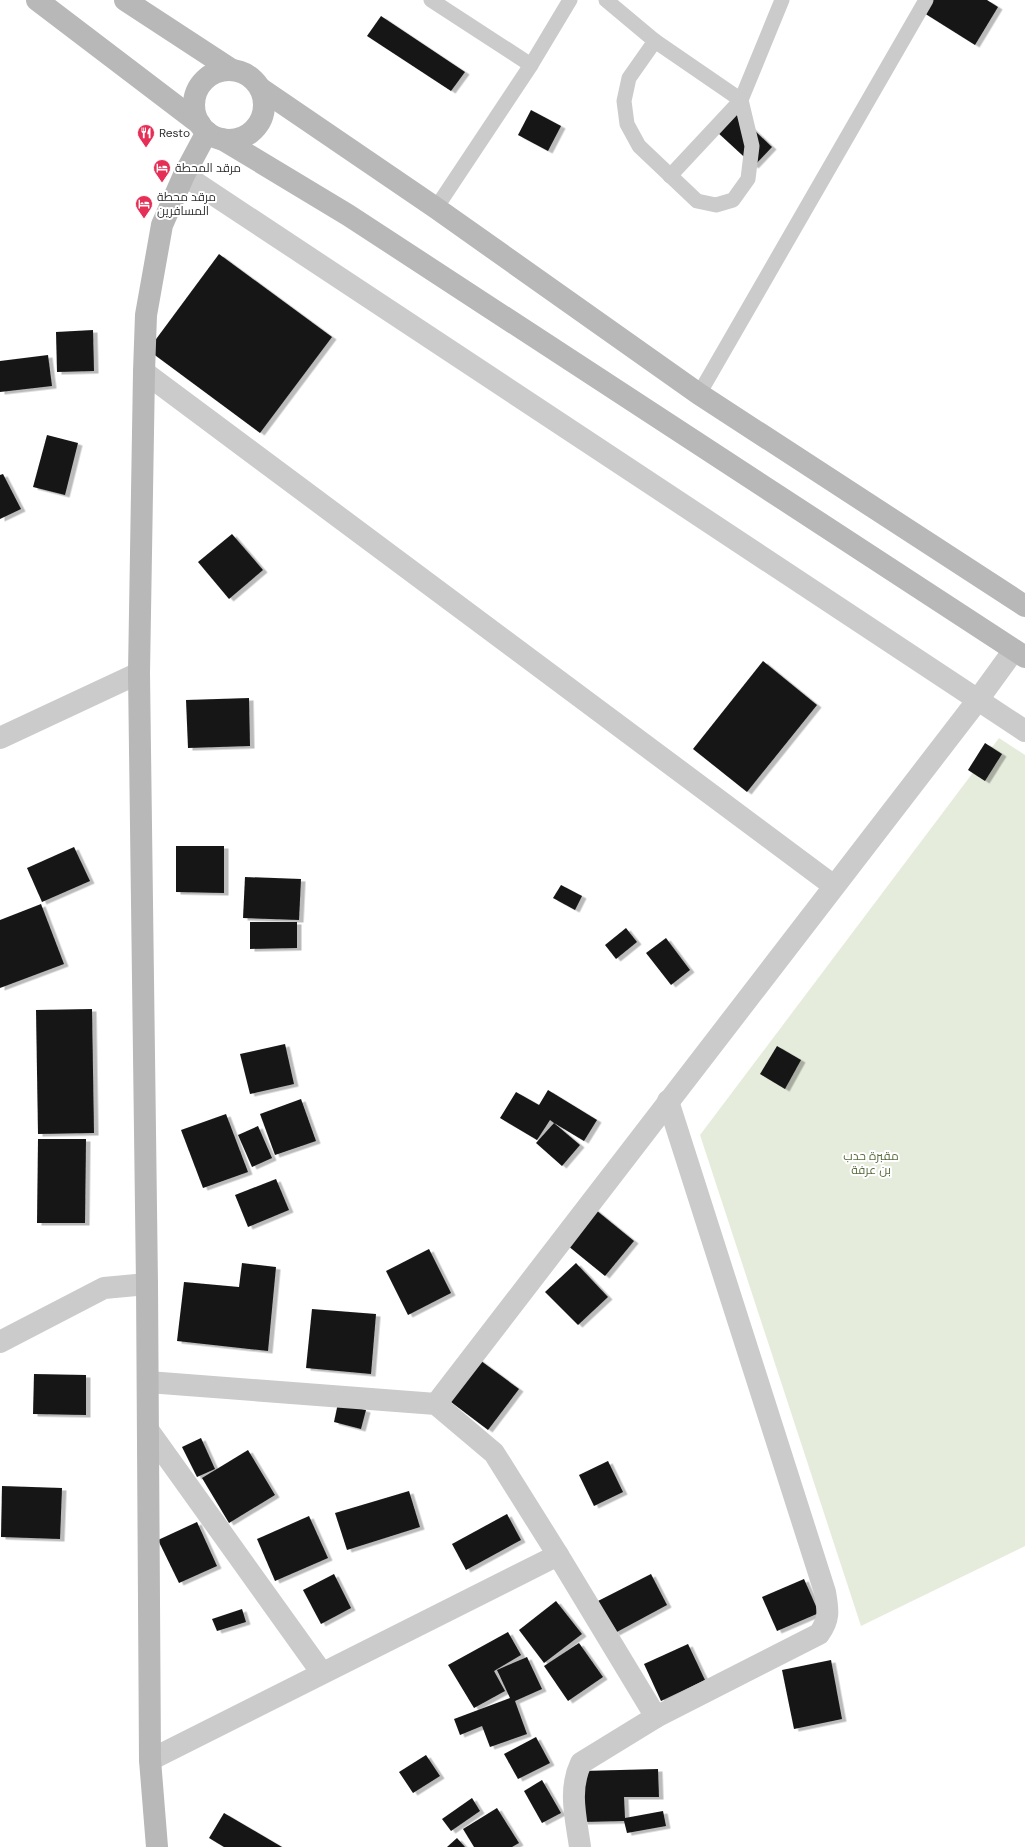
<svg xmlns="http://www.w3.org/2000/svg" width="1025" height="1847" font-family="'DM Sans',Cairo,sans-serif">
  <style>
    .green { fill: #e6ecdc }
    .building { fill: #151515; filter: url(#shadow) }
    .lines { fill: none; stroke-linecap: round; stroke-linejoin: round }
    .lane { stroke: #cbcbcb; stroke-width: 15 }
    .street { stroke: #cbcbcb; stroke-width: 22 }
    .secondary { stroke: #b8b8b8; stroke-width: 22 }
    .labels { text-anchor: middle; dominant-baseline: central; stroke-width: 4; stroke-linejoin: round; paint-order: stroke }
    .poi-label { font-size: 12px; fill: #2e2e2e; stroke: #fff; text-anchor: start }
    .park-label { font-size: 12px; fill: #576a3b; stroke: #fff }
  </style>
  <defs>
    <filter id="shadow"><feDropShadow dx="4.5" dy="2.5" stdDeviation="0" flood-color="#0004"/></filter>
  </defs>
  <rect width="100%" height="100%" fill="#fff"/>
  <polygon class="green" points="999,738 1025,755 1025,1546 861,1626 700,1135"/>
  <g class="building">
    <polygon points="932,0 987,0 998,7 975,45 924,13"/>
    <polygon points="381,16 465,72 451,91 367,36"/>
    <polygon points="531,110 561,126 548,151 518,135"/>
    <polygon points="734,111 772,147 754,166 716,131"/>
    <polygon points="219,254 332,337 260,433 148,350"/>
    <polygon points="93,330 94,371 57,372 56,332"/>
    <polygon points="48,355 52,386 0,392 0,361"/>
    <polygon points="47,435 78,443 65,495 33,487"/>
    <polygon points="3,474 21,509 0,519 0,475"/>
    <polygon points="232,534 263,570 229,599 198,562"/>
    <polygon points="763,661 817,705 747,792 693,749"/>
    <polygon points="249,698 250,746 188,748 186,700"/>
    <polygon points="985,743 1002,754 985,781 968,770"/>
    <polygon points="176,846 224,846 224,893 176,892"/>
    <polygon points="74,847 90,881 42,902 27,868"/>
    <polygon points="245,877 301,879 299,920 243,918"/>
    <polygon points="561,885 582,896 575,910 553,898"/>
    <polygon points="41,904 64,964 0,988 0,920"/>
    <polygon points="250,922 297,922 297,948 250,949"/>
    <polygon points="626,928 637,942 616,959 605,945"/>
    <polygon points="666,938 690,970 671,985 646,953"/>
    <polygon points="92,1009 94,1133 38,1134 36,1010"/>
    <polygon points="285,1044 294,1084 250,1094 240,1054"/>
    <polygon points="777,1046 801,1060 785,1089 760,1074"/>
    <polygon points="548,1090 597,1120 584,1141 554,1123 580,1145 562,1166 536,1143 554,1123 550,1120 537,1140 500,1118 516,1092 539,1105"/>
    <polygon points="301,1099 316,1141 275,1155 260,1114"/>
    <polygon points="226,1114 248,1172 203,1188 181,1130"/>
    <polygon points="258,1126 272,1158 252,1167 238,1135"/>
    <polygon points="38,1139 86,1139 85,1223 37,1223"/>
    <polygon points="276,1179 289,1210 248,1227 235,1195"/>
    <polygon points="591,1206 634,1241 605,1276 562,1241"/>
    <polygon points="429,1249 451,1293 408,1315 386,1271"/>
    <polygon points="242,1263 276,1267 268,1351 177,1341 184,1282 239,1287"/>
    <polygon points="576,1263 608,1297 578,1325 545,1292"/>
    <polygon points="312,1309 376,1314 371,1374 306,1368"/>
    <polygon points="477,1358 519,1389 488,1430 447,1399"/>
    <polygon points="34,1374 86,1375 86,1415 33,1414"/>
    <polygon points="338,1403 366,1410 361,1429 334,1422"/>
    <polygon points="201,1438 215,1469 197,1477 182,1447"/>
    <polygon points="248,1450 275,1495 229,1523 202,1478"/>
    <polygon points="608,1461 623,1492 594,1506 579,1475"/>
    <polygon points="2,1486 62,1488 60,1539 1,1537"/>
    <polygon points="409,1491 420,1527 347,1550 335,1513"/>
    <polygon points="507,1514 521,1540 466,1570 452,1544"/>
    <polygon points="309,1516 328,1558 275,1581 257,1539"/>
    <polygon points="197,1522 217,1566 179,1583 158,1540"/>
    <polygon points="334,1574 351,1608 321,1624 303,1590"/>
    <polygon points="651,1574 667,1605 615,1633 598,1601"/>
    <polygon points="804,1579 819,1613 777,1631 762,1597"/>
    <polygon points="556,1601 582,1634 544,1663 519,1630"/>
    <polygon points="242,1609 246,1622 217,1631 212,1619"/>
    <polygon points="508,1632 521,1655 494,1671 505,1691 474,1708 448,1665"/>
    <polygon points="579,1643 603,1677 568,1701 544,1666"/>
    <polygon points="688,1644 705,1680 661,1701 644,1664"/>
    <polygon points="527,1657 542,1689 515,1701 527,1734 490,1747 482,1726 460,1735 454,1719 510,1698 497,1670"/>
    <polygon points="831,1660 842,1719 794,1729 782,1670"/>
    <polygon points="536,1737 550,1763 518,1779 504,1754"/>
    <polygon points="426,1755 440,1776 413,1793 399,1772"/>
    <polygon points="658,1769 659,1797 624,1797 625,1818 663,1811 666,1826 627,1833 624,1821 583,1822 582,1771"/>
    <polygon points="542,1780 561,1813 542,1823 524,1791"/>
    <polygon points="472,1798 480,1811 451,1831 442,1819"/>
    <polygon points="497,1808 519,1843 512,1847 474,1847 463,1829"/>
    <polygon points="224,1813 282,1847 224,1847 209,1838"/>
    <polygon points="457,1838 465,1847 447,1847"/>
  </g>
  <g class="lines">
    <g class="lane">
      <polyline points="431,0 531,65"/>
      <polyline points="606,0 655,41 741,100 782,0"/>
      <polyline points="655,41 629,78 624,101 627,124 639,146 697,201 716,205 733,200 748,179 752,146 741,100"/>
      <polyline points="670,176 741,100"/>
      <polyline points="436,208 531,65 570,0"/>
      <polyline points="699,394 926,0"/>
    </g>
    <g class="street">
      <polyline points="184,175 1025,731"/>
      <polyline points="144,372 834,886"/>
      <polyline points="0,738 139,673"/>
      <polyline points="0,1342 104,1288 147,1284"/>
      <polyline points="148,1382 436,1404 494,1453 558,1555 656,1717"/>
      <polyline points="436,1404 977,701 1014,650"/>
      <polyline points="148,1430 322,1673"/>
      <polyline points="150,1760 558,1555"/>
      <path d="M580 1847C576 1818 568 1790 581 1763L656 1717 819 1634C830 1619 828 1610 825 1592L668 1101"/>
    </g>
    <g class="secondary">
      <polyline points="37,0 200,124"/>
      <polyline points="125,0 232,70"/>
      <circle cx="229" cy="105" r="35"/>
      <polyline points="260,88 436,208 699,394 1025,606"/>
      <polyline points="222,139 348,215 1025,657"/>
      <polyline points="157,1847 150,1760 147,1284 139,673 144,372 146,315 162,225 184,175 207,132"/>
    </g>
  </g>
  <defs>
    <symbol id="restaurant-pin" viewBox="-11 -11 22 30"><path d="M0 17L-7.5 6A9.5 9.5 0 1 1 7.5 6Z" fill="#e62f56" stroke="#fff"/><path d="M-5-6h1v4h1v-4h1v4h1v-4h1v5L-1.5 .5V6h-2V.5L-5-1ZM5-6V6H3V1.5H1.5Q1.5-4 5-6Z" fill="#fff"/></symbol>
    <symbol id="hotel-pin" viewBox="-11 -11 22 30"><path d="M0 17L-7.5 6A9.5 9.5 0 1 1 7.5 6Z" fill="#e62f56" stroke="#fff"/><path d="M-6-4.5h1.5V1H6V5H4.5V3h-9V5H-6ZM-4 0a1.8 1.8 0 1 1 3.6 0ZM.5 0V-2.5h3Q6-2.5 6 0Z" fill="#fff"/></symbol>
  </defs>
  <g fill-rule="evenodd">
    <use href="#restaurant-pin" x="136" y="123" width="20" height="27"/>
    <use href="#hotel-pin" x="152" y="158" width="20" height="27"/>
    <use href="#hotel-pin" x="134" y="194" width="20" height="27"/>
  </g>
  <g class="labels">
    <g class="poi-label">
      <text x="159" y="133">Resto</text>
      <text x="175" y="168">مرقد المحطة</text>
      <text x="157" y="197">مرقد محطة<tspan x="157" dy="14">المسافرين</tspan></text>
    </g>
    <g class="park-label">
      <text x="871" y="1156">مقبرة حدب<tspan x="871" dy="14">بن عرفة</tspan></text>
    </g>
  </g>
</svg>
